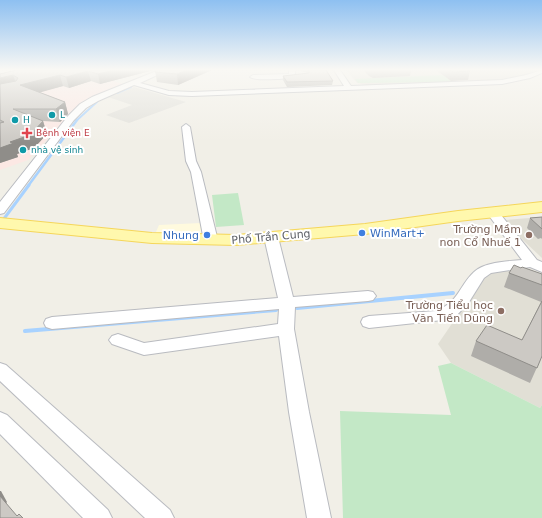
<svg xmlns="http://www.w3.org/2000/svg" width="542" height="518" font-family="'DejaVu Sans',sans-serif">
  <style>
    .commercial { fill: #fffade }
    .industrial { fill: #e2e1db }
    .education { fill: #e1dfd5 }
    .medical { fill: #fce8e4 }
    .green { fill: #c3e8c6 }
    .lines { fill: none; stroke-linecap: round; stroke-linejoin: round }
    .stream-far3 { stroke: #a8d2ff; stroke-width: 2 }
    .stream-far2 { stroke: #a8d2ff; stroke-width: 2.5 }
    .stream-far1 { stroke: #a8d2ff; stroke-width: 3 }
    .stream { stroke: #a8d2ff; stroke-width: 4 }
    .minor-casing { stroke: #b9bbc0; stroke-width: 2 }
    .major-casing { stroke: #f5d65b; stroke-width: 2 }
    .minor { fill: #fff; fill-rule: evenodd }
    .major { fill: #fff8ad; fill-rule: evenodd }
    .wall { fill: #afada9 }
    .shaded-wall { fill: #8f8d89 }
    .building { fill: #ccc9c4; stroke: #8f8d89 }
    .culture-dot { fill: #0f9aa8; stroke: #fff; stroke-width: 1.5 }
    .health-dot { fill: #e0444e; stroke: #fff; stroke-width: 1.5 }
    .shop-dot { fill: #3f7fe0; stroke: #fff; stroke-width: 1.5 }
    .education-dot { fill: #8d6e63; stroke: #fff; stroke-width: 1.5 }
    .labels { text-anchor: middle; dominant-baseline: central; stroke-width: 4; stroke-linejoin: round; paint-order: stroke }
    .far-culture-label { font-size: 9px; fill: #0d838f; stroke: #fff; text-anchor: start }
    .far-health-label { font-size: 9px; fill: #be3a42; stroke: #fff; text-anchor: start }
    .education-label { font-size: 11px; fill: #785e54; stroke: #fff; text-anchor: end }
    .shop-label { font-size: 11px; fill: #366cbe; stroke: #fff; text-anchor: start }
    .street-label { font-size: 11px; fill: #5e6167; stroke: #fff }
  </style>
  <rect width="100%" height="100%" fill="#f1efe7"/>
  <polygon class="commercial" points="201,223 202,230 199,237 155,234 159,225"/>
  <polygon class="industrial" points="134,87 186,102 129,123 106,115 132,105 108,97"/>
  <g class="education">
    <polygon points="346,70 436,70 453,82 371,86 357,83"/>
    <polygon points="452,70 536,70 528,75 508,79 472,82"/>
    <polygon points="542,217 542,258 509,227 506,220"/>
    <polygon points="512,267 542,279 542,405 540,408 451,363 438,344 486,274"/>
  </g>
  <polygon class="medical" points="90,74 123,84 82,102 28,160 0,170 0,105 17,94"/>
  <g class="green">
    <polygon points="443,75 452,82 358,83 355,79"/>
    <polygon points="238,193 244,225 216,227 212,195"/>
    <polygon points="451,363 540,408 542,405 542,518 343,518 340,411 451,415 438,366"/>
  </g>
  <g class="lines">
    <g class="stream-far3">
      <polyline points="117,93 131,87"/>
      <polyline points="76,121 98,101"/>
    </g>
    <polyline class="stream-far2" points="28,186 77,120"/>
    <polyline class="stream-far1" points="0,224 29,185"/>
    <g class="stream">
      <polyline points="297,308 453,293"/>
      <polyline points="25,331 276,310"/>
    </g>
    <defs>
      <g id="minor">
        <polygon points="159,70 168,70 140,83 169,91 192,92 344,86 334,70 340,70 351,86 502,80 526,75 542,70 542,73 530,78 502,84 192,96 169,95 134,85 98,101 86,108 74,120 4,213 0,214 0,202 68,116 80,104 92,97"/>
        <path d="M289 70H295V77C287 79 255 81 250 77L253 75 289 74Z"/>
        <polygon points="186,124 190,127 196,161 201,172 218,241 216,244 206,244 204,241 191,172 186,161 182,127"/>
        <path d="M493 209 497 210 537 260 542 262V272L530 267 491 273 484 278 469 302 457 315 443 320 369 328 363 326 361 322 363 318 369 316 436 311C459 302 459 286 474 272 484 262 509 261 522 260L487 213 489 210Z"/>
        <polygon points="271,233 276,234 278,237 293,297 368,291 373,292 376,296 373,300 368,301 295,307 294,329 309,412 331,518 307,518 289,412 279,336 144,355 112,344 109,340 112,336 118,334 144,343 278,324 279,309 52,329 46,327 44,323 46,319 52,317 278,298 264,237 266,234"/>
        <polygon points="0,363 6,365 170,510 174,518 145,518 0,381"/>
        <polygon points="0,412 7,415 108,510 112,518 83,518 0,434"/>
      </g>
      <polygon id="major" points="542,202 542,212 458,221 365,234 236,245 152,243 0,228 0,218 152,233 236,235 365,224 458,211"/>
    </defs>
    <use href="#minor" class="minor-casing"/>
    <use href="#major" class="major-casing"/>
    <use href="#minor" class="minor"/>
    <use href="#major" class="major"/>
  </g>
  <g class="wall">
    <polygon points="16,70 154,70 100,84 91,81 69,88 63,86 39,92 65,102 68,114 60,122 43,121 47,134 34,148 17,154 18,157 0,163 0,74"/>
    <polygon points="155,70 212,70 178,85 157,82"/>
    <polygon points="296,70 326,70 333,81 332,85 287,87 283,80 283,76 309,73"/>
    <polygon points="363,70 411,70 410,76 373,78 369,76"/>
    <polygon points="436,70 469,70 470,71 468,80 451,81"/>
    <polygon points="542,217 542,239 541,238 538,239 527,228 530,218"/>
    <polygon points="521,268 542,274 542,356 530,383 471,356 476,341 522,340 541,302 504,287 509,273"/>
  </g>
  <g class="shaded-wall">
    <polygon points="113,70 154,70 100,84 98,74"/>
    <polygon points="187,70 212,70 178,85 177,74"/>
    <polygon points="88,71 91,81 69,88 66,77"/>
    <polygon points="13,75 17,86 0,89 0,78"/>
    <polygon points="60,75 63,86 24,97 20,85"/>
    <polygon points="65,102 68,114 60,122 56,109"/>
    <polygon points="43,121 47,134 34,148 17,154 18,157 0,163 0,148"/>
    <polygon points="0,491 1,491 7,502 5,505 0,497"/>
  </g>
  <g class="building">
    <polygon points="16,70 113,70 98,74 88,71 66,77 60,75 20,85 65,102 56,109 13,109 43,121 30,135 10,142 14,143 0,148 0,123 4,122 0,120 0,84 16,81 18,78 13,75 0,78 0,74"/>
    <polygon points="155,70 187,70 177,74 155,72"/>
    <polygon points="309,70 326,70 333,81 287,82 283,76 309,73"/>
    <polygon points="450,70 469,70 470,71 453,72"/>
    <polygon points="542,217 542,229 530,218"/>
    <polygon points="514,265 521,268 522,267 542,274 542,285 509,273"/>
    <polygon points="542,301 542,356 537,368 476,341 487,325 522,340"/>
    <polygon points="0,496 17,516 19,514 23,518 0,518"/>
  </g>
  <linearGradient id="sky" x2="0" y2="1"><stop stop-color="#8ec0f1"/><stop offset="0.49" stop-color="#f9f8f4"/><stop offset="1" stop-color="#f9f8f4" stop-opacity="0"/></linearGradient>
  <rect width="542" height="142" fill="url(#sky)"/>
  <g class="culture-dot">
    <circle cx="52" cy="115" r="4"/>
    <circle cx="15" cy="120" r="4"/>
    <circle cx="23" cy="150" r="4"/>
  </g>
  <path class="health-dot" d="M25 127h4v4h4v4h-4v4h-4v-4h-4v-4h4z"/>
  <g class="shop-dot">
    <circle cx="362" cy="233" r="4"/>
    <circle cx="207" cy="235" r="4"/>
  </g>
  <g class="education-dot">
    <circle cx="529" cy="235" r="4"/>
    <circle cx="501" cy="311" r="4"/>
  </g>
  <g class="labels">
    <g class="far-culture-label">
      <text x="60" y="115">L</text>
      <text x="23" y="120">H</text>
      <text x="31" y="150">nhà vệ sinh</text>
    </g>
    <g class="far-health-label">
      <text x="36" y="133">Bệnh viện E</text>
    </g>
    <g class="education-label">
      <text x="521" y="229">Trường Mầm<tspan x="521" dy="13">non Cổ Nhuế 1</tspan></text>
      <text x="493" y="305">Trường Tiểu học<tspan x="493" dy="13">Văn Tiến Dũng</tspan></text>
    </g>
    <g class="shop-label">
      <text x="370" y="233">WinMart+</text>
      <text x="199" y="235" text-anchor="end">Nhung</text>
    </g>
    <g class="street-label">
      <text transform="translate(271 237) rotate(-5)">Phố Trần Cung</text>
    </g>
  </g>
</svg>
